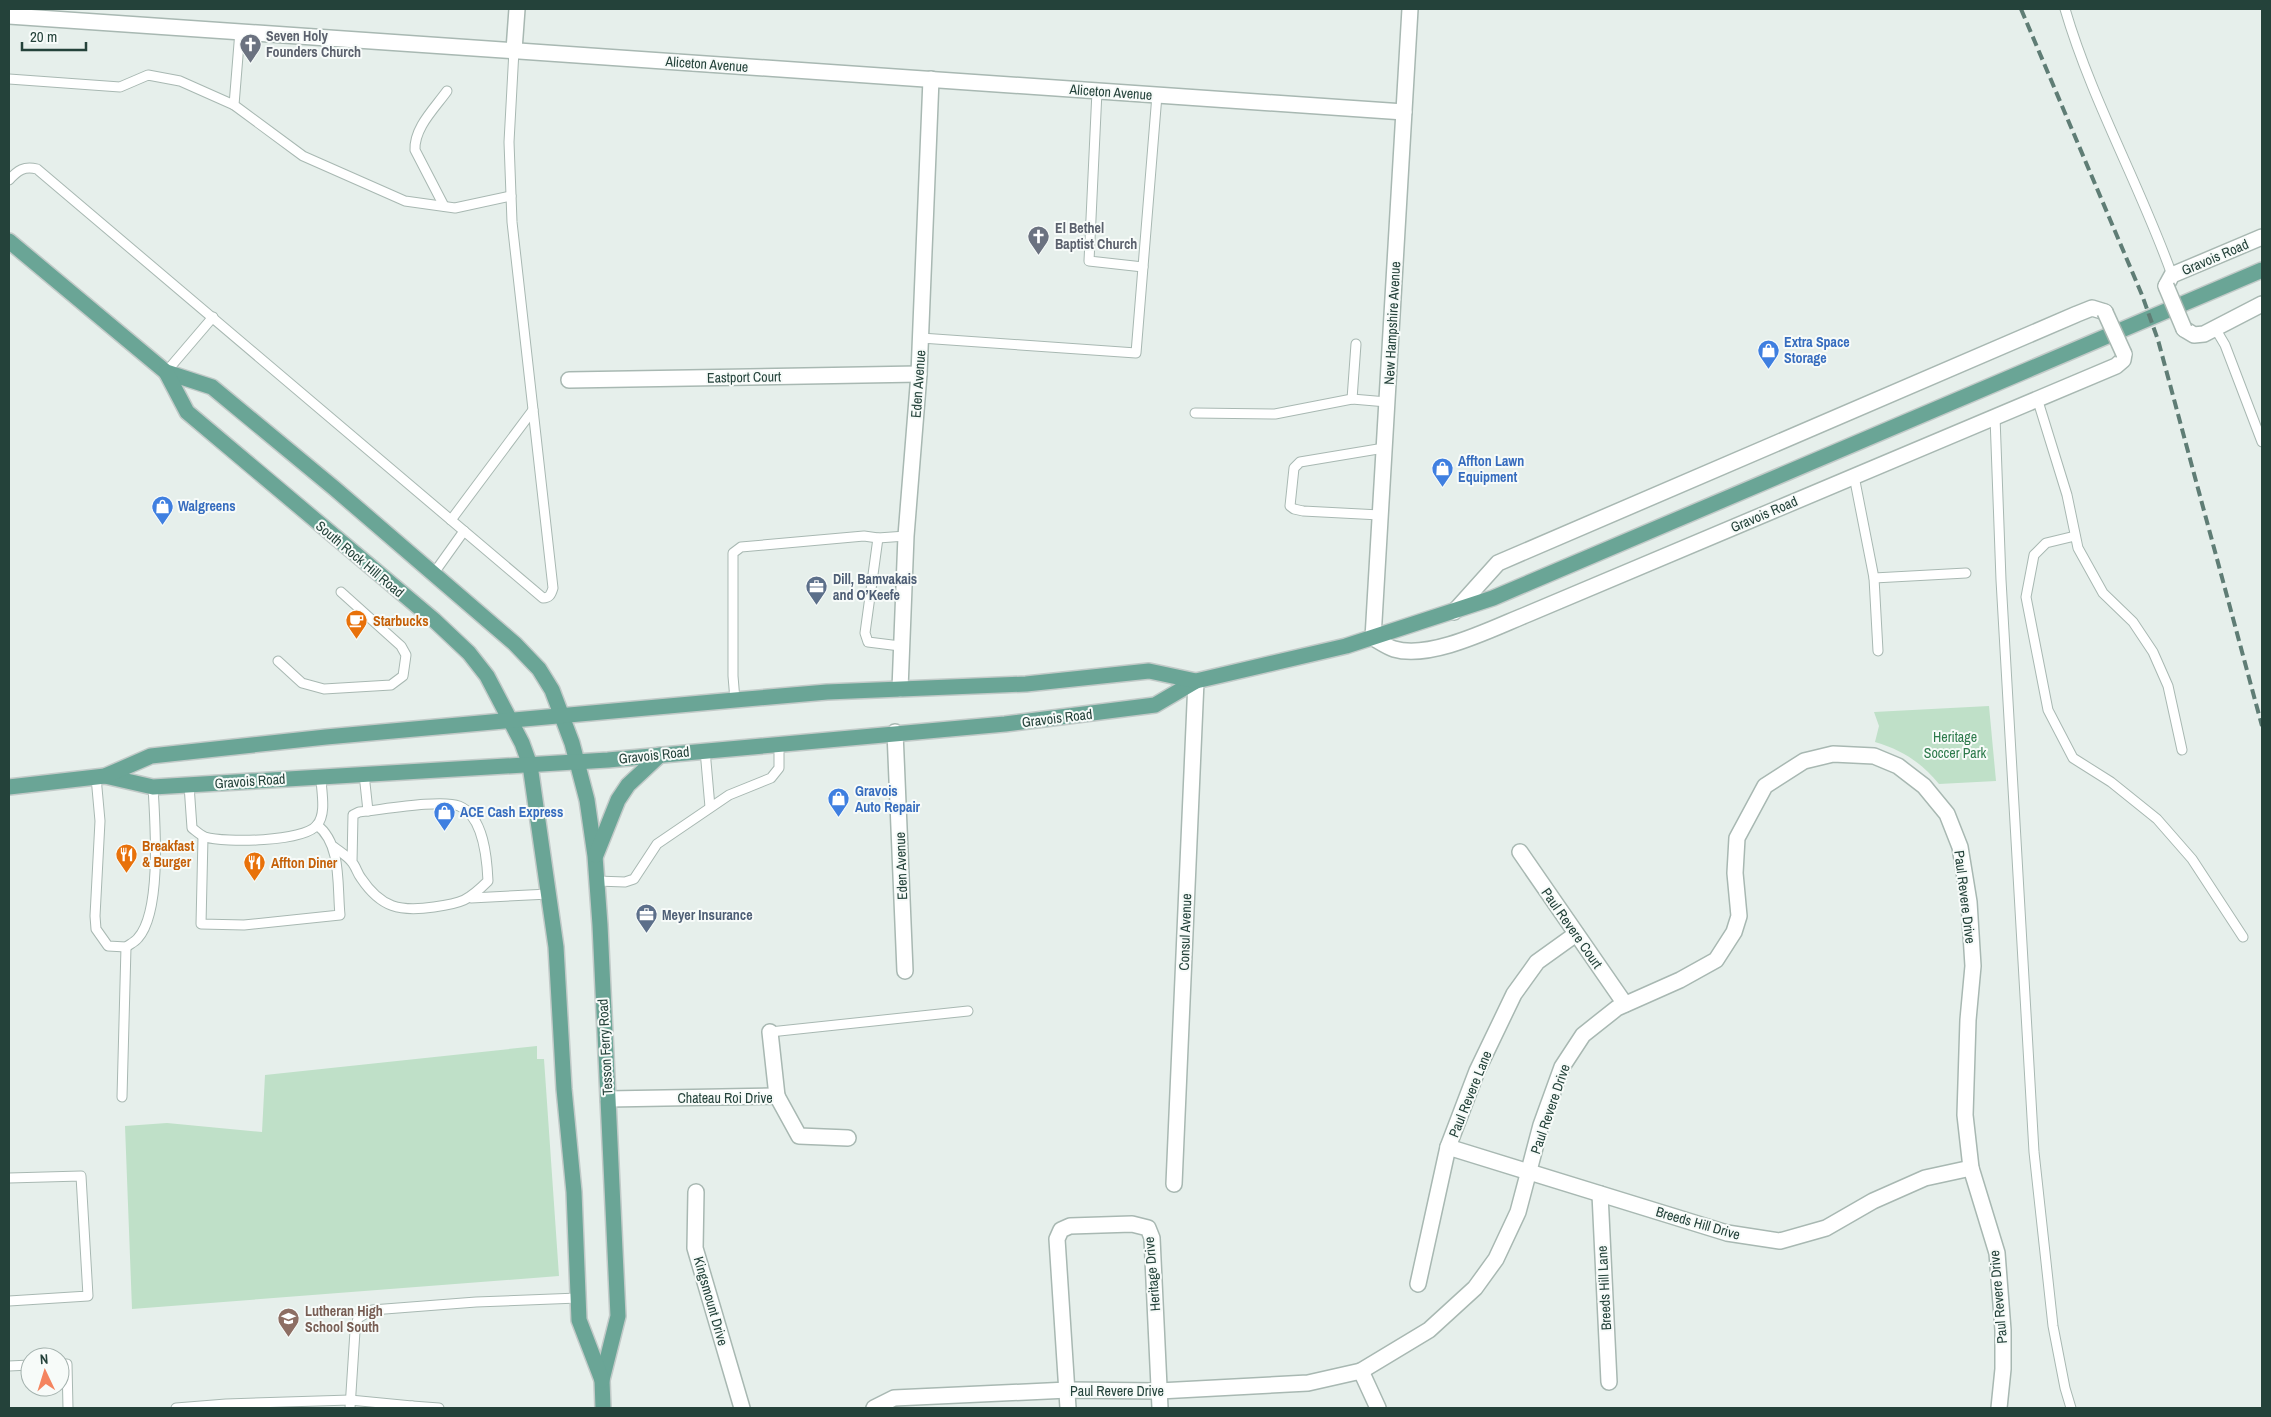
<svg xmlns="http://www.w3.org/2000/svg" width="2271" height="1417" font-family="'Archivo Narrow',sans-serif">
  <style>
    .green { fill: #bfe0c8 }
    .lines { fill: none; stroke-linecap: round; stroke-linejoin: round }
    .service-casing { stroke: #a8b8b2; stroke-width: 11 }
    .minor-casing { stroke: #a8b8b2; stroke-width: 18 }
    .tertiary-casing { stroke: #a8b8b2; stroke-width: 18 }
    .primary-casing { stroke: #c2cac8; stroke-width: 18 }
    .service { stroke: #fff; stroke-width: 9 }
    .minor { stroke: #fff; stroke-width: 15 }
    .tertiary { stroke: #fff; stroke-width: 15 }
    .primary { stroke: #6aa596; stroke-width: 15 }
    .rail { stroke: #5f7d75; stroke-width: 4; stroke-dasharray: 10 5; stroke-linecap: butt }
    .minor-bridge-casing { stroke: #a8b8b2; stroke-width: 18; stroke-linecap: butt }
    .minor-bridge { stroke: #fff; stroke-width: 15 }
    .labels { text-anchor: middle; dominant-baseline: central; stroke-width: 4; stroke-linejoin: round; paint-order: stroke }
    .worship-label { font-size: 14px; font-weight: bold; fill: #5b616d; stroke: #f7fbf9; text-anchor: start }
    .street-label { font-size: 14px; fill: #24423a; stroke: #f7fbf9 }
    .shop-label { font-size: 14px; font-weight: bold; fill: #366cbe; stroke: #f7fbf9; text-anchor: start }
    .service-label { font-size: 14px; font-weight: bold; fill: #4e5e75; stroke: #f7fbf9; text-anchor: start }
    .food-label { font-size: 14px; font-weight: bold; fill: #c56008; stroke: #f7fbf9; text-anchor: start }
    .park-label { font-size: 14px; fill: #2d7a4b; stroke: #f7fbf9 }
    .education-label { font-size: 14px; font-weight: bold; fill: #785e54; stroke: #f7fbf9; text-anchor: start }
  </style>
  <rect width="100%" height="100%" fill="#e6efeb"/>
  <g class="green">
    <path d="M1989 706 1996 781 1939 784C1921 762 1902 750 1875 742L1879 726 1874 712Z"/>
    <polygon points="537,1046 537,1059 544,1059 559,1276 132,1309 125,1126 167,1123 262,1132 265,1075"/>
  </g>
  <g class="lines">
    <defs>
      <g id="service">
        <path d="M2065 9C2092 101 2140 185 2172 275"/>
        <polyline points="240,31 234,105 303,156 405,201 455,208 511,196"/>
        <polyline points="9,79 120,87 148,75 180,81 234,105"/>
        <polyline points="1097,91 1089,261 1143,267"/>
        <path d="M9 180C18 170 24 166 37 169L543 598C549 598 551 595 553 588L512 222 509 142 514 50"/>
        <path d="M444 206 415 150C414 128 434 109 447 91"/>
        <polyline points="2215,328 2225,345 2262,442"/>
        <polyline points="921,338 1136,353 1157,95"/>
        <polyline points="166,372 213,317"/>
        <polyline points="2037,398 2067,495 2078,548 2103,593 2133,622 2153,652 2168,686 2182,750"/>
        <polyline points="1352,399 1356,344"/>
        <polyline points="1195,413 1275,414 1352,399 1387,402"/>
        <polyline points="1995,417 2001,580 2034,1152 2053,1326 2065,1388 2071,1408"/>
        <polyline points="1854,476 1874,578 1878,651"/>
        <polyline points="1380,515 1303,511 1294,509 1290,506 1294,468 1300,462 1384,448"/>
        <polyline points="451,520 533,410"/>
        <polyline points="2075,536 2046,543 2034,555 2026,597 2048,710 2073,758 2111,782 2157,819 2192,859 2243,937"/>
        <polyline points="878,538 865,633 868,642 900,646"/>
        <polyline points="434,573 464,531"/>
        <polyline points="1874,578 1966,573"/>
        <polyline points="278,661 302,683 324,689 391,685 403,676 406,655 401,646 341,592"/>
        <polyline points="735,700 733,676 733,553 741,547 864,536 878,538 906,536"/>
        <polyline points="705,750 710,807"/>
        <polyline points="364,774 368,811"/>
        <path d="M96 777 100 821 95 916 96 929 108 946 126 947C130 944 135 942 138 938 162 911 155 822 153 787"/>
        <path d="M189 785 192 828C196 831 200 835 205 837 225 843 304 842 317 825 327 813 321 791 321 777"/>
        <path d="M203 837 201 924 244 925 340 915C337 886 342 844 317 825"/>
        <path d="M334 847C339 851 347 856 351 861 356 866 357 873 361 878 381 908 400 912 434 907 462 903 468 901 488 881 487 859 484 816 459 806 441 799 381 810 359 812L353 815 352 862"/>
        <polyline points="597,881 625,882 634,879 657,844 729,795 771,778 779,768 779,744"/>
        <polyline points="471,898 549,894"/>
        <polyline points="770,1032 968,1011"/>
        <polyline points="122,1097 126,947"/>
        <polyline points="9,1178 81,1176 88,1296 9,1301"/>
        <polyline points="60,1364 67,1364 68,1408"/>
        <polyline points="9,1366 30,1365"/>
        <polyline points="176,1408 226,1404 350,1400 412,1406"/>
        <polyline points="350,1408 355,1331 358,1318 372,1310 476,1302 578,1298"/>
        <polyline points="411,1408 412,1406 439,1408"/>
      </g>
      <g id="minor">
        <polyline points="514,50 517,9"/>
        <polyline points="2166,286 2172,275 2262,237"/>
        <polyline points="2184,329 2194,335 2204,334 2262,304"/>
        <polyline points="569,380 919,374"/>
        <polyline points="1454,612 1498,563 2077,314 2092,308 2105,312"/>
        <path d="M1373 638C1379 641 1387 647 1394 649 1431 660 1493 628 1528 614L2116 366 2123 360 2124 354"/>
        <polyline points="900,689 906,536 919,374 931,79"/>
        <polyline points="895,732 905,971"/>
        <polyline points="1520,852 1625,1004"/>
        <polyline points="770,1032 777,1096"/>
        <polyline points="608,1099 777,1096 799,1136 848,1138"/>
        <polyline points="1448,1147 1727,1233 1780,1241 1826,1228 1873,1201 1925,1178 1971,1168"/>
        <polyline points="1174,1184 1196,681"/>
        <polyline points="696,1192 695,1248 742,1408"/>
        <polyline points="1600,1194 1609,1382"/>
        <polyline points="1418,1284 1448,1147 1477,1071 1514,994 1537,962 1576,934"/>
        <polyline points="1361,1371 1429,1330 1475,1288 1496,1259 1518,1212 1541,1125 1562,1067 1583,1035 1617,1008 1680,980 1716,960 1734,932 1739,916 1735,873 1737,838 1765,786 1804,761 1833,754 1874,756 1898,766 1924,786 1947,814 1960,847 1969,902 1973,966 1968,1020 1965,1115 1971,1168 1997,1253 2003,1330 2003,1369 1999,1408"/>
        <polyline points="874,1408 894,1398 1068,1390 1159,1391 1308,1383 1361,1371 1378,1408"/>
        <polyline points="1068,1408 1057,1239 1061,1230 1070,1226 1132,1224 1148,1228 1152,1238 1160,1408"/>
      </g>
      <g id="tertiary">
        <polyline points="9,16 1404,112"/>
        <polyline points="1373,638 1410,9"/>
      </g>
      <g id="primary">
        <polyline points="9,241 166,372 212,387 334,488 515,644 539,669 552,690 572,743 587,800 595,856 600,925 618,1316 602,1380 603,1408"/>
        <polyline points="166,372 187,412 434,620 469,653 487,676 522,743 530,765 556,947 564,1089 574,1192 579,1320 602,1380"/>
        <polyline points="105,776 153,787 608,760 1005,724 1155,705 1196,681 1346,646 1493,598 2262,270"/>
        <polyline points="9,787 105,776 151,756 326,737 735,700 827,692 1026,684 1149,671 1196,681"/>
        <polyline points="596,855 618,800 628,785 660,755"/>
      </g>
    </defs>
    <use href="#service" class="service-casing"/>
    <use href="#minor" class="minor-casing"/>
    <use href="#tertiary" class="tertiary-casing"/>
    <use href="#primary" class="primary-casing"/>
    <use href="#service" class="service"/>
    <use href="#minor" class="minor"/>
    <use href="#tertiary" class="tertiary"/>
    <use href="#primary" class="primary"/>
    <polyline class="rail" points="2021,9 2142,295 2158,340 2262,726"/>
    <defs>
      <g id="minor-bridge">
        <polyline points="2166,286 2184,329"/>
        <polyline points="2105,312 2124,354"/>
      </g>
    </defs>
    <use href="#minor-bridge" class="minor-bridge-casing"/>
    <use href="#minor-bridge" class="minor-bridge"/>
  </g>
  <defs>
    <symbol id="church-pin" viewBox="-11 -11 22 30"><path d="M0 17L-7.5 6A9.5 9.5 0 1 1 7.5 6Z" fill="#6b7280" stroke="#f7fbf9"/><path d="M-1.2-6h2.4v3.5h3.3v2.4h-3.3V6h-2.4V-.1h-3.3v-2.4h3.3Z" fill="#fff"/></symbol>
    <symbol id="shop-pin" viewBox="-11 -11 22 30"><path d="M0 17L-7.5 6A9.5 9.5 0 1 1 7.5 6Z" fill="#3f7fe0" stroke="#f7fbf9"/><path d="M-5-2.5h2.3a2.7 3.5 0 0 1 5.4 0H5L5.5 6h-11ZM-1.5-2.5h3a1.5 2.3 0 0 0-3 0Z" fill="#fff"/></symbol>
    <symbol id="office-pin" viewBox="-11 -11 22 30"><path d="M0 17L-7.5 6A9.5 9.5 0 1 1 7.5 6Z" fill="#5c6f8a" stroke="#f7fbf9"/><path d="M-6-3h4V-5.5h4V-3h4V5H-6ZM-1-4.5V-3h2v-1.5ZM-6 0V1H6V0Z" fill="#fff"/></symbol>
    <symbol id="cafe-pin" viewBox="-11 -11 22 30"><path d="M0 17L-7.5 6A9.5 9.5 0 1 1 7.5 6Z" fill="#e8710a" stroke="#f7fbf9"/><path d="M-5.5-4.5H6V0H3Q3 3.5 0 3.5H-2.5Q-5.5 3.5-5.5 0ZM3-3.2v2h1.7v-2ZM-6 4.5H4V6H-6Z" fill="#fff"/></symbol>
    <symbol id="restaurant-pin" viewBox="-11 -11 22 30"><path d="M0 17L-7.5 6A9.5 9.5 0 1 1 7.5 6Z" fill="#e8710a" stroke="#f7fbf9"/><path d="M-5-6h1v4h1v-4h1v4h1v-4h1v5L-1.5 .5V6h-2V.5L-5-1ZM5-6V6H3V1.5H1.5Q1.5-4 5-6Z" fill="#fff"/></symbol>
    <symbol id="school-pin" viewBox="-11 -11 22 30"><path d="M0 17L-7.5 6A9.5 9.5 0 1 1 7.5 6Z" fill="#8d6e63" stroke="#f7fbf9"/><path d="M0-5L7-2L0 1L-7-2ZM-4 1L0 2.5L4 1V4Q0 6-4 4Z" fill="#fff"/></symbol>
  </defs>
  <g fill-rule="evenodd">
    <use href="#church-pin" x="238" y="32" width="25" height="34"/>
    <use href="#church-pin" x="1026" y="224" width="25" height="34"/>
    <use href="#shop-pin" x="1756" y="338" width="25" height="34"/>
    <use href="#shop-pin" x="1430" y="456" width="25" height="34"/>
    <use href="#shop-pin" x="150" y="494" width="25" height="34"/>
    <use href="#office-pin" x="804" y="574" width="25" height="34"/>
    <use href="#cafe-pin" x="344" y="608" width="25" height="34"/>
    <use href="#shop-pin" x="826" y="786" width="25" height="34"/>
    <use href="#shop-pin" x="432" y="800" width="25" height="34"/>
    <use href="#restaurant-pin" x="114" y="842" width="25" height="34"/>
    <use href="#restaurant-pin" x="242" y="850" width="25" height="34"/>
    <use href="#office-pin" x="634" y="902" width="25" height="34"/>
    <use href="#school-pin" x="276" y="1306" width="25" height="34"/>
  </g>
  <g class="labels">
    <g class="worship-label">
      <text x="266" y="36">Seven Holy<tspan x="266" dy="16">Founders Church</tspan></text>
      <text x="1055" y="228">El Bethel<tspan x="1055" dy="16">Baptist Church</tspan></text>
    </g>
    <g class="street-label">
      <text transform="translate(707 64) rotate(4)">Aliceton Avenue</text>
      <text transform="translate(1111 92) rotate(4)">Aliceton Avenue</text>
      <text transform="translate(2215 257) rotate(-23)">Gravois Road</text>
      <text transform="translate(1392 323) rotate(-87)">New Hampshire Avenue</text>
      <text transform="translate(744 377) rotate(-1)">Eastport Court</text>
      <text transform="translate(918 384) rotate(-86)">Eden Avenue</text>
      <text transform="translate(1764 514) rotate(-23)">Gravois Road</text>
      <text transform="translate(360 559) rotate(40)">South Rock Hill Road</text>
      <text transform="translate(1057 718) rotate(-7)">Gravois Road</text>
      <text transform="translate(654 755) rotate(-6)">Gravois Road</text>
      <text transform="translate(250 781) rotate(-4)">Gravois Road</text>
      <text transform="translate(901 866) rotate(-92)">Eden Avenue</text>
      <text transform="translate(1965 897) rotate(83)">Paul Revere Drive</text>
      <text transform="translate(1572 928) rotate(55)">Paul Revere Court</text>
      <text transform="translate(1185 932) rotate(-88)">Consul Avenue</text>
      <text transform="translate(605 1047) rotate(-93)">Tesson Ferry Road</text>
      <text transform="translate(1470 1094) rotate(-68)">Paul Revere Lane</text>
      <text x="725" y="1098">Chateau Roi Drive</text>
      <text transform="translate(1550 1109) rotate(-71)">Paul Revere Drive</text>
      <text transform="translate(1698 1223) rotate(16)">Breeds Hill Drive</text>
      <text transform="translate(1152 1274) rotate(-95)">Heritage Drive</text>
      <text transform="translate(1604 1288) rotate(-93)">Breeds Hill Lane</text>
      <text transform="translate(1998 1297) rotate(-95)">Paul Revere Drive</text>
      <text transform="translate(711 1301) rotate(74)">Kingsmount Drive</text>
      <text x="1117" y="1391">Paul Revere Drive</text>
    </g>
    <g class="shop-label">
      <text x="1784" y="342">Extra Space<tspan x="1784" dy="16">Storage</tspan></text>
      <text x="1458" y="461">Affton Lawn<tspan x="1458" dy="16">Equipment</tspan></text>
      <text x="178" y="506">Walgreens</text>
      <text x="855" y="791">Gravois<tspan x="855" dy="16">Auto Repair</tspan></text>
      <text x="460" y="812">ACE Cash Express</text>
    </g>
    <g class="service-label">
      <text x="833" y="579">Dill, Bamvakais<tspan x="833" dy="16">and O’Keefe</tspan></text>
      <text x="662" y="915">Meyer Insurance</text>
    </g>
    <g class="food-label">
      <text x="373" y="621">Starbucks</text>
      <text x="142" y="846">Breakfast<tspan x="142" dy="16">&amp; Burger</tspan></text>
      <text x="271" y="863">Affton Diner</text>
    </g>
    <g class="park-label">
      <text x="1955" y="737">Heritage<tspan x="1955" dy="16">Soccer Park</tspan></text>
    </g>
    <g class="education-label">
      <text x="305" y="1311">Lutheran High<tspan x="305" dy="16">School South</tspan></text>
    </g>
  </g>
  <rect width="2271" height="1417" fill="none" stroke="#24423a" stroke-width="20"/>
  <g transform="translate(45 1372) rotate(356)"><circle r="24" fill="#f7fbf9" stroke="#a3b1ad"/>
  <path d="M0-4L9 19L0 12L-9 19Z" fill="#f4845f"/>
  <text y="-8" font-size="14" font-weight="bold" text-anchor="middle" fill="#24423a">N</text>
  </g>
  <path d="M22 42v8h64v-8" fill="none" stroke="#24423a" stroke-width="2.5"/>
  <text x="30" y="42" font-size="15" fill="#24423a" stroke="#f7fbf9" stroke-width="4" paint-order="stroke">20 m</text>
</svg>
